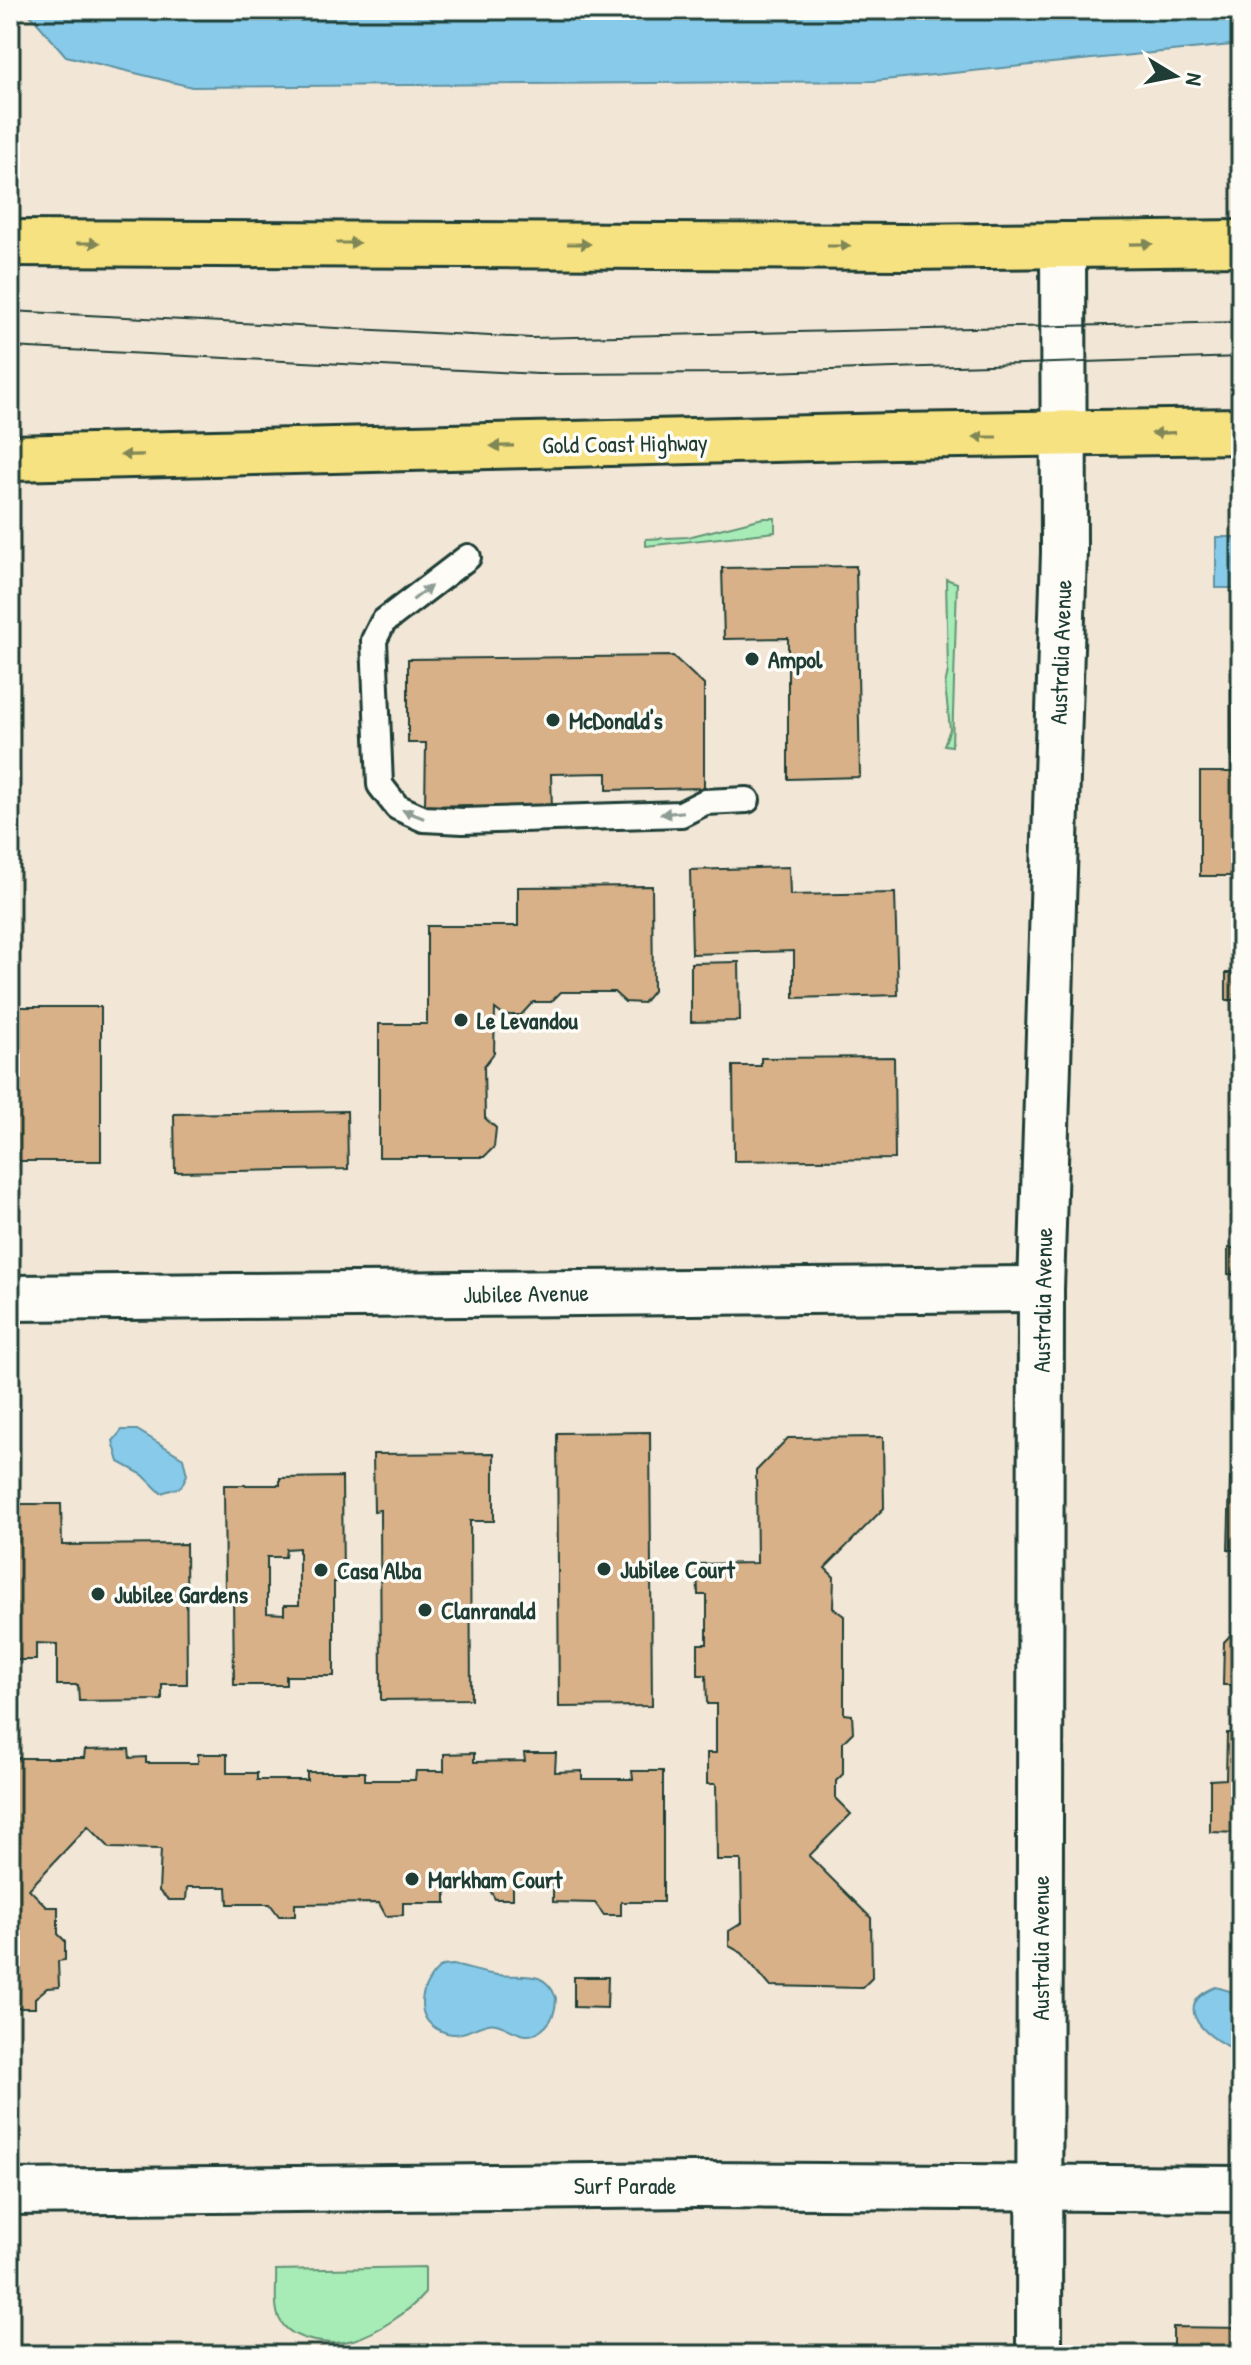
<svg xmlns="http://www.w3.org/2000/svg" width="1251" height="2365" font-family="'Patrick Hand',sans-serif">
  <style>
    .green { fill: #a7ecb7; stroke: #639476; stroke-width: 2 }
    .water { fill: #88cae9; stroke: #5e92a1; stroke-width: 2 }
    .building { fill: #d8b189; stroke: #1f3d34; stroke-width: 2; fill-rule: evenodd }
    .lines { fill: none; stroke-linecap: round; stroke-linejoin: round }
    .service-casing { stroke: #1f3d34; stroke-width: 30 }
    .minor-casing { stroke: #1f3d34; stroke-width: 50 }
    .trunk-casing { stroke: #1f3d34; stroke-width: 50 }
    .service { stroke: #fdfcf7; stroke-width: 24 }
    .minor { stroke: #fdfcf7; stroke-width: 44 }
    .trunk { stroke: #f7e281; stroke-width: 44 }
    .tram { stroke: #1f3d34; stroke-width: 2 }
    .oneway { fill: #808757 }
    .oneway2 { fill: #8e9c96 }
    .poi-dot { fill: #1f3d34; stroke: #fdfcf7; stroke-width: 3 }
    .labels { text-anchor: middle; dominant-baseline: central; stroke-width: 7; stroke-linejoin: round; paint-order: stroke }
    .street-label { font-size: 24px; fill: #1f3d34; stroke: #fdfcf7 }
    .poi-label { font-size: 24px; font-weight: bold; fill: #1f3d34; stroke: #fdfcf7; text-anchor: start }
  </style>
  <rect width="100%" height="100%" fill="#f2e6d6"/>
  <filter id="ink" filterUnits="userSpaceOnUse"><feTurbulence type="fractalNoise" baseFrequency=".0125" numOctaves="2"/><feDisplacementMap in="SourceGraphic" scale="16" xChannelSelector="R" yChannelSelector="G"/><feConvolveMatrix kernelMatrix="1 2 1 2 8 2 1 2 1" color-interpolation-filters="sRGB"/></filter>
  <g filter="url(#ink)">
    <g class="green">
      <polygon points="763,518 775,518 775,532 646,546 646,539 688,537"/>
      <polygon points="946,579 957,583 952,746 944,745 950,729 945,685 948,671"/>
      <path d="M425 2267V2293C409 2312 377 2333 353 2340 331 2347 291 2341 280 2320 273 2308 277 2284 276 2270Z"/>
    </g>
    <g class="water">
      <polygon points="26,10 1241,10 1241,44 874,81 192,87 66,56"/>
      <rect x="1216" y="537" width="25" height="51"/>
      <polygon points="122,1430 137,1430 183,1458 187,1475 181,1487 161,1493 143,1475 119,1462 113,1441"/>
      <path d="M453 1965C468 1968 482 1973 497 1975 522 1978 545 1968 556 1998 556 2009 554 2018 546 2026 523 2049 507 2020 488 2024 474 2027 463 2037 447 2033 410 2023 419 1983 442 1966Z"/>
      <path d="M1216 1987 1230 1991 1241 2009V2051C1211 2043 1166 2006 1216 1987Z"/>
    </g>
    <g class="building">
      <polygon points="856,566 860,777 788,779 788,638 724,639 722,568"/>
      <polygon points="673,656 704,685 704,788 607,790 607,773 551,774 552,809 472,810 471,805 425,806 426,743 408,743 408,659"/>
      <polygon points="1231,684 1241,684 1241,876 1200,876 1200,772 1232,772"/>
      <polygon points="789,867 790,895 895,893 898,995 794,998 794,951 692,954 690,870"/>
      <polygon points="652,886 653,991 643,1003 625,1002 614,992 561,992 551,1002 533,1002 521,1015 503,1015 495,1009 494,1053 484,1066 485,1118 496,1128 494,1147 484,1157 379,1157 379,1024 427,1024 427,926 518,926 518,887"/>
      <polygon points="739,962 740,1021 691,1022 691,963"/>
      <rect x="1226" y="973" width="15" height="27"/>
      <rect x="10" y="1007" width="91" height="154"/>
      <polygon points="894,1057 895,1159 734,1161 733,1066 761,1066 761,1058"/>
      <polygon points="347,1111 348,1169 175,1172 174,1114"/>
      <polygon points="1238,1204 1241,1204 1241,1327 1238,1327 1238,1275 1228,1274 1228,1248 1238,1248"/>
      <polygon points="650,1432 652,1706 559,1707 557,1433"/>
      <polygon points="883,1437 884,1508 825,1568 834,1577 833,1608 844,1616 844,1714 852,1715 853,1732 843,1742 843,1774 836,1781 836,1799 851,1814 809,1856 871,1918 872,1978 862,1988 770,1986 742,1953 729,1946 729,1931 742,1923 741,1860 717,1860 716,1784 707,1784 707,1753 716,1753 716,1704 707,1704 706,1675 698,1675 698,1644 707,1644 707,1595 698,1595 697,1564 757,1563 756,1471 788,1438"/>
      <polygon points="494,1453 494,1521 470,1521 471,1699 381,1700 380,1510 374,1511 373,1454"/>
      <path d="M342 1477 343 1582H334V1676H286V1685H234L233 1594 225 1593 224 1485H280V1478ZM299 1548V1605H284V1614L267 1613V1557H285L286 1549Z"/>
      <polygon points="1230,1478 1241,1478 1241,1550 1228,1550"/>
      <polygon points="10,1504 61,1504 62,1545 186,1544 187,1684 162,1684 162,1700 79,1701 78,1685 57,1685 57,1644 36,1643 36,1660 10,1660"/>
      <polygon points="1241,1624 1241,1685 1223,1685 1224,1642"/>
      <polygon points="1227,1733 1241,1733 1241,1833 1210,1832 1210,1780 1226,1779"/>
      <polygon points="129,1749 130,1758 146,1757 146,1763 198,1763 198,1754 227,1754 227,1773 257,1773 257,1780 307,1780 307,1772 365,1772 365,1780 415,1780 416,1771 444,1771 444,1754 474,1753 474,1762 525,1761 524,1753 556,1753 555,1772 582,1771 582,1779 633,1779 632,1771 663,1771 663,1902 621,1902 621,1915 604,1915 595,1903 553,1902 553,1885 513,1886 513,1899 495,1899 487,1885 446,1886 446,1903 403,1903 403,1915 386,1916 379,1903 295,1904 295,1916 279,1916 270,1904 228,1904 227,1887 187,1887 186,1900 169,1900 159,1891 161,1849 110,1848 88,1826 29,1889 47,1907 58,1907 58,1934 65,1941 65,1960 58,1961 59,1987 47,1988 35,1998 35,2008 10,2008 10,1758 84,1758 85,1750"/>
      <polygon points="574,1977 608,1977 607,2008 574,2007"/>
      <polygon points="1173,2327 1241,2328 1241,2355 1173,2355"/>
    </g>
    <g class="lines">
      <defs>
        <polyline id="service" points="468,557 383,622 374,640 380,785 397,807 424,819 463,821 681,814 705,802 747,800"/>
        <g id="minor">
          <polyline points="10,1298 1041,1289"/>
          <polyline points="10,2192 695,2185 1241,2189"/>
          <polyline points="1039,2355 1041,1289 1064,552 1063,245"/>
        </g>
        <g id="trunk">
          <polyline points="10,243 907,247 1241,243"/>
          <polyline points="10,458 894,436 1241,431"/>
        </g>
      </defs>
      <use href="#service" class="service-casing"/>
      <use href="#minor" class="minor-casing"/>
      <use href="#trunk" class="trunk-casing"/>
      <use href="#service" class="service"/>
      <use href="#minor" class="minor"/>
      <use href="#trunk" class="trunk"/>
      <g class="tram">
        <polyline points="10,311 531,338 1241,322"/>
        <polyline points="10,347 538,374 739,373 1241,357"/>
      </g>
    </g>
    <defs><path id="oneway-solid" d="M-6-.8H1V-3.2L6.5 0L1 3.2V.8H-6Z" transform="scale(2)"/></defs>
    <g class="oneway">
      <use href="#oneway-solid" transform="translate(88 243)"/>
      <use href="#oneway-solid" transform="translate(348 243)"/>
      <use href="#oneway-solid" transform="translate(579 244)"/>
      <use href="#oneway-solid" transform="translate(1141 244) rotate(-1)"/>
      <use href="#oneway-solid" transform="translate(839 246)"/>
      <use href="#oneway-solid" transform="translate(1163 433) rotate(178)"/>
      <use href="#oneway-solid" transform="translate(985 437) rotate(180)"/>
      <use href="#oneway-solid" transform="translate(502 446) rotate(179)"/>
      <use href="#oneway-solid" transform="translate(132 455) rotate(179)"/>
    </g>
    <g class="oneway2">
      <use href="#oneway-solid" transform="translate(422 593) rotate(-37)"/>
      <use href="#oneway-solid" transform="translate(672 813) rotate(174)"/>
      <use href="#oneway-solid" transform="translate(413 814) rotate(-158)"/>
    </g>
  </g>
  <g class="poi-dot">
    <circle cx="752" cy="659" r="8"/>
    <circle cx="553" cy="720" r="8"/>
    <circle cx="461" cy="1020" r="8"/>
    <circle cx="604" cy="1569" r="8"/>
    <circle cx="321" cy="1570" r="8"/>
    <circle cx="98" cy="1594" r="8"/>
    <circle cx="425" cy="1610" r="8"/>
    <circle cx="412" cy="1879" r="8"/>
  </g>
  <g class="labels">
    <g class="street-label">
      <text transform="translate(625 443) rotate(-1)">Gold Coast Highway</text>
      <text transform="translate(1060 652) rotate(-88)">Australia Avenue</text>
      <text transform="translate(526 1293) rotate(-1)">Jubilee Avenue</text>
      <text transform="translate(1042 1300) rotate(-89)">Australia Avenue</text>
      <text transform="translate(1040 1948) rotate(-90)">Australia Avenue</text>
      <text x="625" y="2185">Surf Parade</text>
    </g>
    <g class="poi-label">
      <text x="768" y="659">Ampol</text>
      <text x="569" y="720">McDonald's</text>
      <text x="477" y="1020">Le Levandou</text>
      <text x="620" y="1569">Jubilee Court</text>
      <text x="337" y="1570">Casa Alba</text>
      <text x="114" y="1594">Jubilee Gardens</text>
      <text x="441" y="1610">Clanranald</text>
      <text x="428" y="1879">Markham Court</text>
    </g>
  </g>
  <rect width="1251" height="2365" fill="none" stroke="#fdfcf7" stroke-width="40"/>
  <rect x="20" y="20" width="1211" height="2325" fill="none" stroke="#1f3d34" stroke-width="3" filter="url(#ink)"/>
  <g transform="translate(1175 76) rotate(100)" stroke="#fdfcf7" stroke-width="6" paint-order="stroke">
  <path d="M0-6L14 30L0 20L-14 30Z" fill="#1f3d34"/>
  <text y="-12" font-size="22" font-weight="bold" text-anchor="middle" fill="#1f3d34">N</text>
  </g>
</svg>
